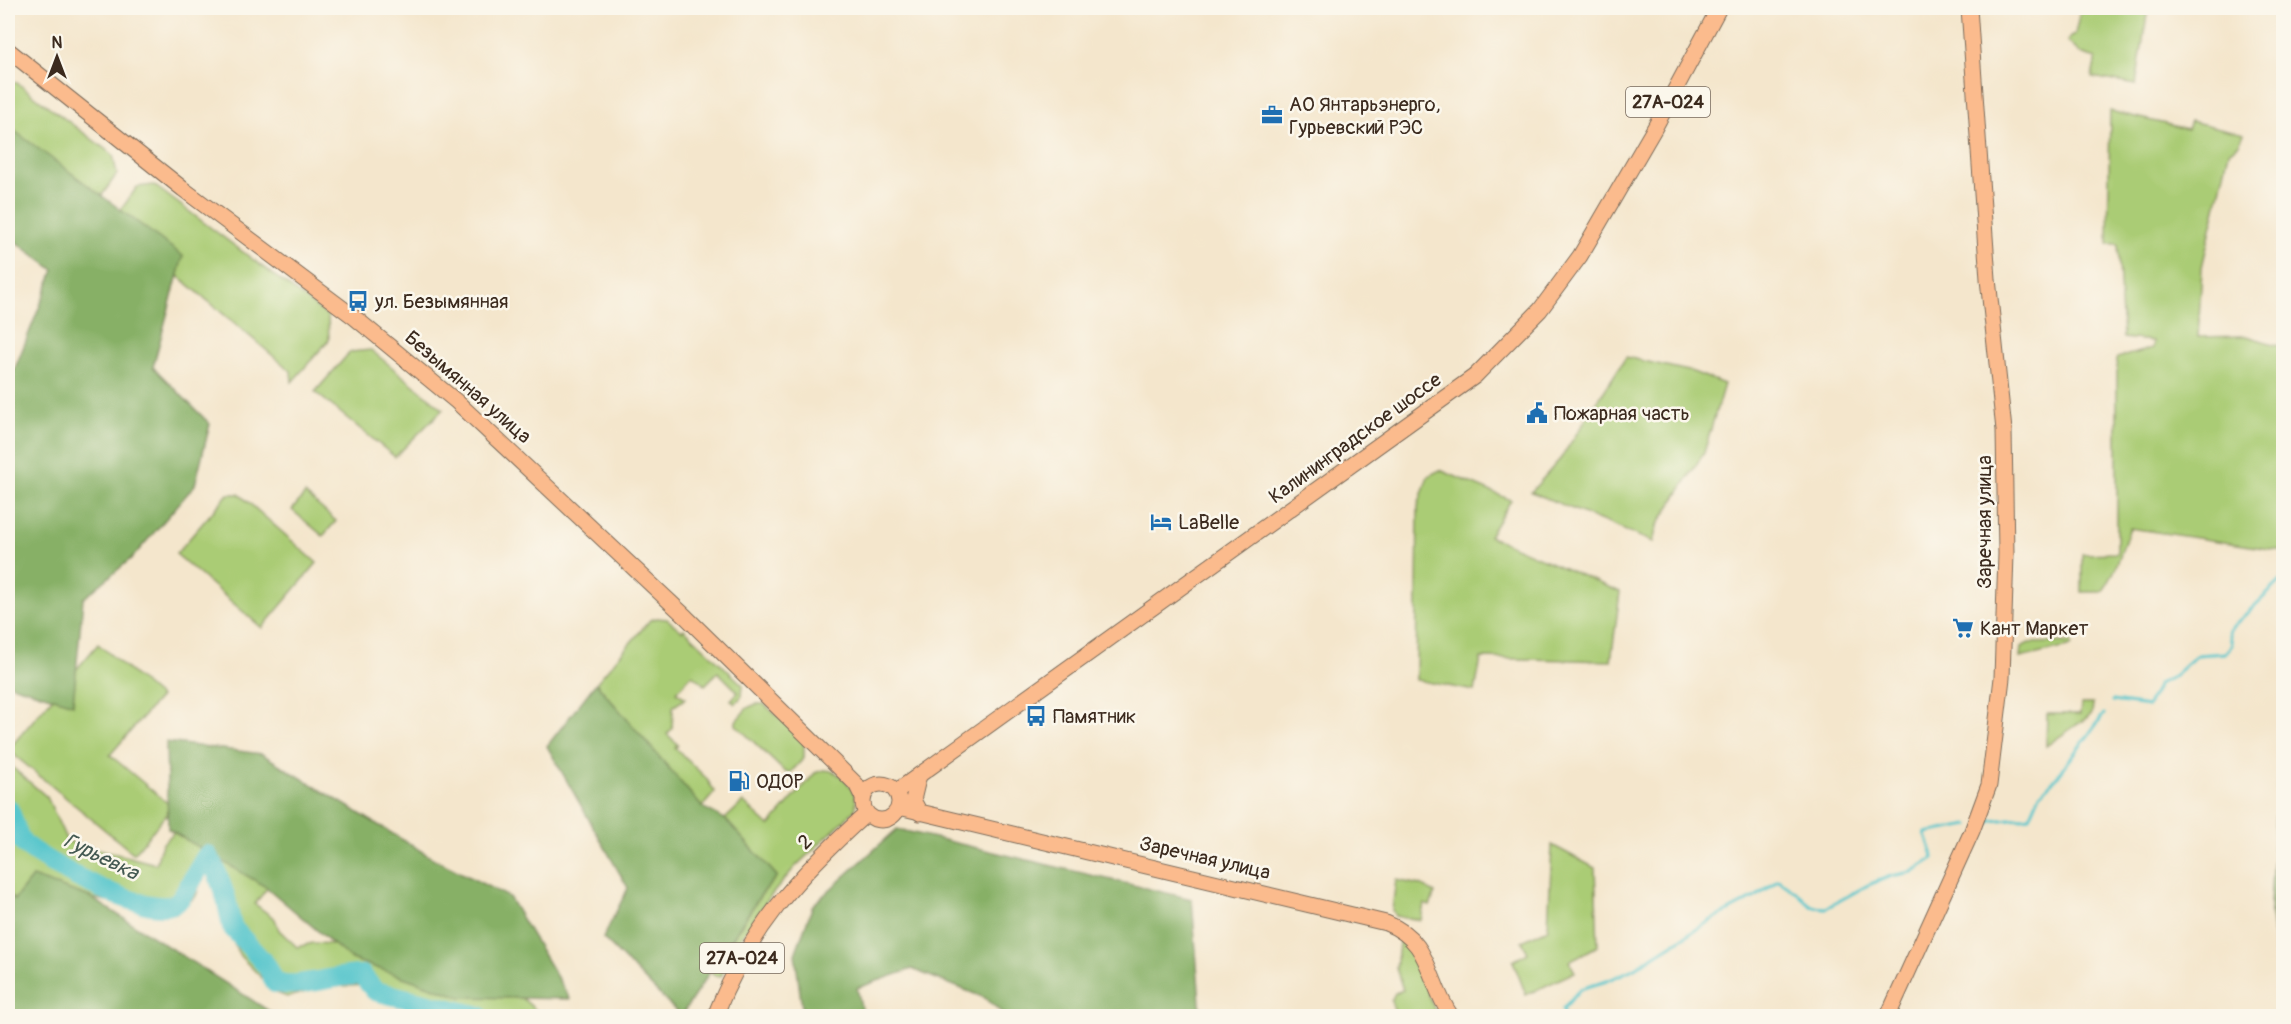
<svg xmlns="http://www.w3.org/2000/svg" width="2291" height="1024" font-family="Pangolin,sans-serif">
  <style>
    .green { fill: #aacc74; stroke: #727b49; stroke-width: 1.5 }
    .forest { fill: #87b066; stroke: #616d42; stroke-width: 1.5 }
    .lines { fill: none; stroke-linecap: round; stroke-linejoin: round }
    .stream { stroke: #59c6cc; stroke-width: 3 }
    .river { stroke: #59c6cc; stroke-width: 20 }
    .major-casing { stroke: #7c6c5b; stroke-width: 17 }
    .major { stroke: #fbbb8d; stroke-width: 15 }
    .labels { text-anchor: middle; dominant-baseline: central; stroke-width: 5; stroke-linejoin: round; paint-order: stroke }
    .shield { fill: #fbf7ec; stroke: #75685c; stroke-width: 1.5 }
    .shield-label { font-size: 18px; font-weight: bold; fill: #3b2a1e }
    .poi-label { font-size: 20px; fill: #3b2a1e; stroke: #fbf7ec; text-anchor: start }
    .street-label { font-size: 20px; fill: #3b2a1e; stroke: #fbf7ec }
    .water-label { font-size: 21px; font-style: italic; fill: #445952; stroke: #fbf7ec }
  </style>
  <rect width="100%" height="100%" fill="#fbf7ec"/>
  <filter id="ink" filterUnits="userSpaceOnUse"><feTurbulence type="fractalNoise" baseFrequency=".0167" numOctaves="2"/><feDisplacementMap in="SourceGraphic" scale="12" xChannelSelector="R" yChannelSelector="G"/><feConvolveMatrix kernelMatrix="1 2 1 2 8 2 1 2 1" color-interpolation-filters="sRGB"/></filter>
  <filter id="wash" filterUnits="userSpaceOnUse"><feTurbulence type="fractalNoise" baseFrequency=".008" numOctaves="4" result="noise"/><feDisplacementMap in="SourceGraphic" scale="24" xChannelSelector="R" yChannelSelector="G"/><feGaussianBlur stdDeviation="1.35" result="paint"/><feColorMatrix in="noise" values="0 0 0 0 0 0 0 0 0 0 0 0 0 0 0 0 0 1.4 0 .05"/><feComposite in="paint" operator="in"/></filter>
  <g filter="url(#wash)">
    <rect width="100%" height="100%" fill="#f4e6cc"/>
    <g class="green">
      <polygon points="2081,8 2148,8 2136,85 2092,77 2096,58 2080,53 2067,41 2075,34"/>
      <polygon points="16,82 113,155 117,174 93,208 8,150 8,85"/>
      <path d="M2110 111 2187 129 2190 121 2244 134 2239 144 2229 152 2202 267 2198 337 2247 336 2283 347V551L2130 528C2121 549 2117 573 2102 592H2082V554L2117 553V358L2153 348V341L2123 338 2118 244H2108Z"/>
      <polygon points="154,185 328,316 329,340 292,382 291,371 113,221 137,187"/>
      <polygon points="371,350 443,409 395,457 315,392 350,352"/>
      <polygon points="1626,357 1693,372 1724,384 1704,453 1657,526 1653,542 1531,492 1561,458"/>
      <polygon points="1440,470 1511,500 1489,536 1620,592 1611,661 1481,658 1475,691 1416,680 1418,506 1428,476"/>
      <polygon points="228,494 239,494 317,563 262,628 176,554"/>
      <polygon points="305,494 336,521 323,536 292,510"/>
      <polygon points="657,618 667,619 682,631 684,629 743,685 742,696 735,704 731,700 738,692 718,672 705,685 692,675 676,692 686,698 673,707 672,729 667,734 678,745 675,748 706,778 715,792 702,807 596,683 650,620"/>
      <polygon points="2071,642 2072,646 2020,658 2021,647 2029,643"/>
      <polygon points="98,644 160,697 110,755 172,807 134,854 8,750"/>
      <polygon points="756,704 764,704 804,740 804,758 791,772 785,772 736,725 736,721 747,708"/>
      <polygon points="2081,704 2093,704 2092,714 2046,746 2047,714 2080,714"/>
      <path d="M8 756 13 768 47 797 67 841 156 864 162 844 184 823 268 887 255 904 275 919 279 930 297 947 313 943 336 944 520 996 542 1016C495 1016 400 1024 368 985L326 987 287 997 277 993 240 956 230 935 217 872 207 863 196 896 176 913 91 898 14 901 8 892Z"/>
      <path d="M824 770C842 770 860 793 855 810L795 867 769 898 744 933 721 976H715L711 972 760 896 777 876 725 819 743 802 769 826 815 773Z"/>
      <polygon points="1552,845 1595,868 1598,946 1569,961 1575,972 1526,995 1513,961 1528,953 1522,941 1548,929"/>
      <polygon points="1396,880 1420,885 1435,893 1430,906 1424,904 1421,920 1395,916 1392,910"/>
      <polygon points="1400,937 1414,957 1437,1016 1396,1016 1391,1001 1395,993 1403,990 1396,968"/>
    </g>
    <g class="forest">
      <polygon points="8,126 183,256 153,367 210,424 195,485 133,557 83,599 73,704 8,684 8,386 54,270 8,236"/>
      <polygon points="596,683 702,807 725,819 777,876 760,896 681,1016 603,938 628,888 547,746"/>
      <polygon points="166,742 262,754 434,859 509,897 570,999 461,997 351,959 266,887 168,829"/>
      <polygon points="2278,774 2284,776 2283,1016 2270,905"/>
      <polygon points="897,829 1192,899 1201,1016 1006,1016 985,998 912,969 857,988 863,1016 803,1016 795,954 813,905"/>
      <polygon points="32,877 90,897 277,1016 8,1016 8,891 14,900"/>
    </g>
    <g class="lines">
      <g class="stream">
        <polyline points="2113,701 2148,706 2158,684 2171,678 2197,655 2225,653 2232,645 2229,630 2284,578"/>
        <polyline points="1981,828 1991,821 2030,817 2040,794 2056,778 2104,714"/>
        <polyline points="1564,1016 1563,1009 1580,989 1607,981 1633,969 1713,919 1757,896 1778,880 1796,892 1812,907 1826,908 1868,885 1891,876 1912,872 1934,858 1925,833 1969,825"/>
      </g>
      <path class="river" d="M8 808C14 818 16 837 25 845 46 863 152 922 177 902 184 897 200 865 207 855L214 865 226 898 232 927 267 966 275 983C304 988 332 975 362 975L375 991 479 1016"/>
    </g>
  </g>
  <g filter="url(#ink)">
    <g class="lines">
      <defs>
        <g id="major">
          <polyline points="8,50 183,189 354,317 457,402 686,617 856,784 863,798"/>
          <polyline points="919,775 913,800 920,813"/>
          <circle cx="881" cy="802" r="18"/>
          <polyline points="897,791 1475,376 1540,310 1580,256 1654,129 1719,8"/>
          <path d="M899 807 1386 923C1432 941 1426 979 1451 1016"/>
          <path d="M715 1016C749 930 798 875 866 814"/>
          <polyline points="1888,1016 1972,831 1989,785 2002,678 2006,554 2004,430 1988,279 1969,8"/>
        </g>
      </defs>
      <use href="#major" class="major-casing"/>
      <use href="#major" class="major"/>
    </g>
  </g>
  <defs>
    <symbol id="office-bare" viewBox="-9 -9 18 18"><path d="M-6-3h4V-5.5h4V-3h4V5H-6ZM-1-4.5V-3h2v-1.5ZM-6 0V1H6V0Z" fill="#1f6fb2" stroke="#fbf7ec" stroke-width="2.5" paint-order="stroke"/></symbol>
    <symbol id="bus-bare" viewBox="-9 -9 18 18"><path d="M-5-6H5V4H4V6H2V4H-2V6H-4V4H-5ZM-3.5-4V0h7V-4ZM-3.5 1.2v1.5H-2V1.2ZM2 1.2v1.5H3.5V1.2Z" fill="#1f6fb2" stroke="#fbf7ec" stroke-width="2.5" paint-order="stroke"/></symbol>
    <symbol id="civic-bare" viewBox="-9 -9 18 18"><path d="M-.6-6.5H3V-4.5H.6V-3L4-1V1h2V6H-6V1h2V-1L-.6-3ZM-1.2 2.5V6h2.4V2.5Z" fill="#1f6fb2" stroke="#fbf7ec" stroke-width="2.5" paint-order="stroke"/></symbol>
    <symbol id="hotel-bare" viewBox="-9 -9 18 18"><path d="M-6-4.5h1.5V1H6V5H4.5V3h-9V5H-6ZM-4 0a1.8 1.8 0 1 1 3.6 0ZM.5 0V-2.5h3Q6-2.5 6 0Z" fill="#1f6fb2" stroke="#fbf7ec" stroke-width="2.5" paint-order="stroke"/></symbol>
    <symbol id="supermarket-bare" viewBox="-9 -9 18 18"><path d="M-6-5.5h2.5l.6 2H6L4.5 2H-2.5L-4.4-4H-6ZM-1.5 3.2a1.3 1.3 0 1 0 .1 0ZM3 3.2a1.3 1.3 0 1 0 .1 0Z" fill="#1f6fb2" stroke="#fbf7ec" stroke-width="2.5" paint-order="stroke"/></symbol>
    <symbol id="fuel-bare" viewBox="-9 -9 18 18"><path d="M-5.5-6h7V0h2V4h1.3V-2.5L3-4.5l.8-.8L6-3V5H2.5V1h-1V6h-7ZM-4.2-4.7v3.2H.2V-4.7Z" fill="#1f6fb2" stroke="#fbf7ec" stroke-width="2.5" paint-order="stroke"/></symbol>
  </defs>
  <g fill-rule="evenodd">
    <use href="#office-bare" x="1257" y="100" width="30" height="30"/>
    <use href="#bus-bare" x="343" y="286" width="30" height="30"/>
    <use href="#civic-bare" x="1522" y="398" width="30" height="30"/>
    <use href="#hotel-bare" x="1146" y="507" width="30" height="30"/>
    <use href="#supermarket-bare" x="1948" y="613" width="30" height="30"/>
    <use href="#bus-bare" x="1021" y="701" width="30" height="30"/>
    <use href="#fuel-bare" x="724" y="766" width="30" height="30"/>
  </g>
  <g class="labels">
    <g class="shield">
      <rect x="1626" y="87" width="84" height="30" rx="4.5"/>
      <rect x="700" y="943" width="84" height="30" rx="4.5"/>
    </g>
    <g class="shield-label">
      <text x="1668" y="102">27А-024</text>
      <text x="742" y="958">27А-024</text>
    </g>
    <g class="poi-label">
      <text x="1289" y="104">АО Янтарьэнерго,<tspan x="1289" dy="23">Гурьевский РЭС</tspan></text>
      <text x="375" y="301">ул. Безымянная</text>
      <text x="1554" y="413">Пожарная часть</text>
      <text x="1178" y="522">LaBelle</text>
      <text x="1980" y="628">Кант Маркет</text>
      <text x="1053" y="716">Памятник</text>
      <text x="756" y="781">ОДОР</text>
    </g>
    <g class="street-label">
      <text transform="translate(468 387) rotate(41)">Безымянная улица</text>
      <text transform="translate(1355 438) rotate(-36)">Калининградское шоссе</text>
      <text transform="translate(1984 522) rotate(-90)">Заречная улица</text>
      <text transform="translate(805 842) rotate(-44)">2</text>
      <text transform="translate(1205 858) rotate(13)">Заречная улица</text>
    </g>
    <g class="water-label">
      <text transform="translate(101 857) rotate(26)">Гурьевка</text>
    </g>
  </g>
  <rect width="2291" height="1024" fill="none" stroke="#fbf7ec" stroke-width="30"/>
  <g transform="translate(57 57)" stroke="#fbf7ec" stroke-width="4.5" paint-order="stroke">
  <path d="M0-4.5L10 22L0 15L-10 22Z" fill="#3b2a1e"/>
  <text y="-9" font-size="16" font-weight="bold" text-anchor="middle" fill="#3b2a1e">N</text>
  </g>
</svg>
